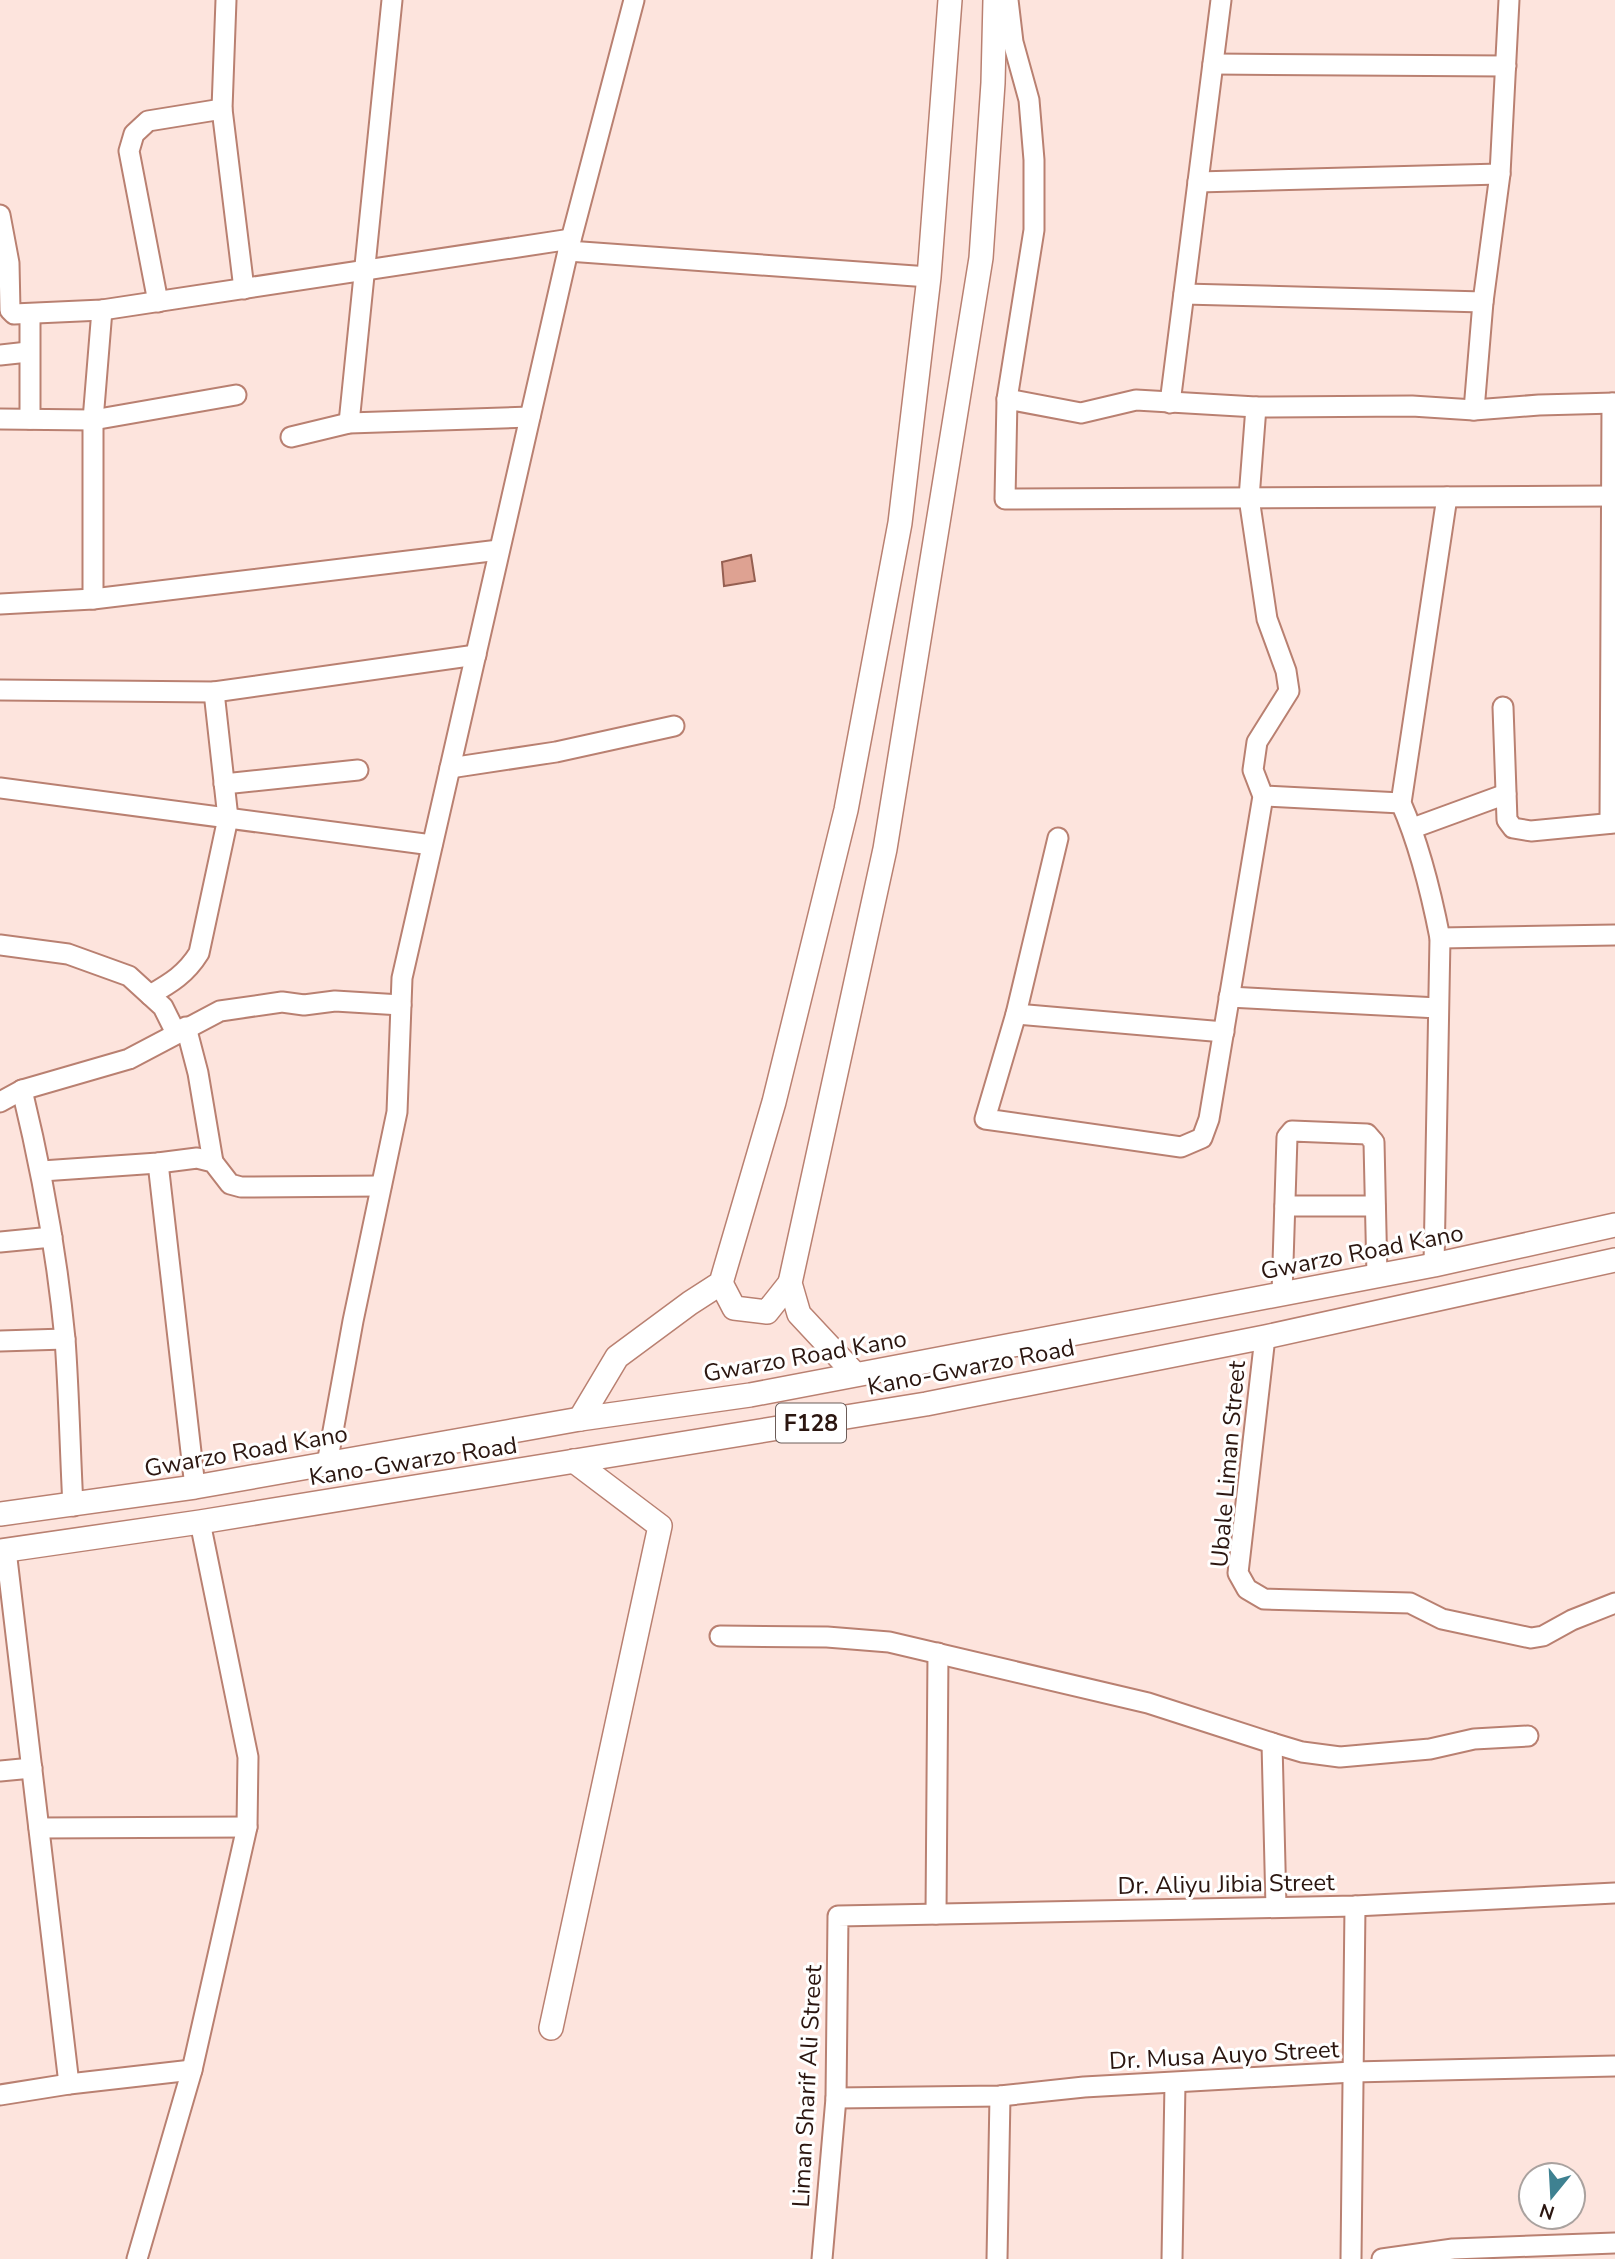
<svg xmlns="http://www.w3.org/2000/svg" width="1615" height="2259" font-family="'Nunito Sans',sans-serif">
  <style>
    .building { fill: #dea292; stroke: #955f51; stroke-width: 2 }
    .lines { fill: none; stroke-linecap: round; stroke-linejoin: round }
    .minor-casing { stroke: #b98071; stroke-width: 23 }
    .major-casing { stroke: #b98071; stroke-width: 26 }
    .minor { stroke: #fff; stroke-width: 19 }
    .major { stroke: #fff; stroke-width: 23 }
    .labels { text-anchor: middle; dominant-baseline: central; stroke-width: 6; stroke-linejoin: round; paint-order: stroke }
    .shield { fill: #fff; stroke: #6b5c58; stroke-width: 2 }
    .shield-label { font-size: 23px; font-weight: bold; fill: #2b1610 }
    .street-label { font-size: 24px; fill: #2b1610; stroke: #fff }
  </style>
  <rect width="100%" height="100%" fill="#fde4dd"/>
  <polygon class="building" points="751,555 755,581 724,586 722,562"/>
  <g class="lines">
    <defs>
      <g id="minor">
        <polyline points="226,0 222,109 244,289"/>
        <polyline points="1008,0 1013,42 1029,100 1034,160 1034,230 1007,399 1005,499 1612,496"/>
        <polyline points="1213,64 1506,66"/>
        <polyline points="1198,182 1500,174"/>
        <polyline points="0,215 9,263 10,310 14,314 102,310 571,239"/>
        <polyline points="568,251 929,277"/>
        <polyline points="1184,294 1483,302"/>
        <polyline points="158,302 129,151 134,134 148,121 222,109"/>
        <polyline points="30,314 30,419"/>
        <polyline points="0,355 28,352"/>
        <polyline points="1007,399 1081,413 1136,400 1256,407 1412,406 1474,410 1539,405 1615,403"/>
        <polyline points="1170,403 1221,0"/>
        <polyline points="1474,410 1483,302 1500,174 1509,0"/>
        <polyline points="0,419 93,420 236,395"/>
        <polyline points="349,423 392,0"/>
        <polyline points="291,437 349,423 530,417"/>
        <polyline points="93,599 93,420 102,310"/>
        <polyline points="0,604 93,599 499,550"/>
        <polyline points="0,690 214,692 476,655"/>
        <polyline points="1503,707 1507,820 1513,828 1531,831 1615,823"/>
        <polyline points="450,768 556,752 674,726"/>
        <polyline points="224,784 358,770"/>
        <polyline points="0,788 432,845"/>
        <polyline points="1263,796 1401,803"/>
        <polyline points="1610,823 1612,403"/>
        <polyline points="1413,828 1506,794"/>
        <polyline points="1058,838 1016,1014 985,1119 1181,1147 1202,1138 1209,1119 1263,796 1253,770 1257,742 1289,691 1286,671 1267,619 1249,498 1256,407"/>
        <polyline points="1440,938 1615,935"/>
        <polyline points="0,945 68,954 129,976 163,1007 176,1033"/>
        <path d="M150 995C171 983 186 974 199 953L228 818 214 692"/>
        <polyline points="1229,997 1438,1008"/>
        <polyline points="1016,1014 1224,1032"/>
        <polyline points="186,1027 198,1073 213,1162"/>
        <path d="M22 1090C42 1172 57 1255 65 1339 69 1394 70 1450 73 1506"/>
        <polyline points="0,1102 22,1090 129,1059 220,1011 282,1002 304,1005 335,1001 401,1005"/>
        <polyline points="158,1163 195,1487"/>
        <polyline points="42,1171 158,1163 197,1158 213,1162 230,1184 241,1187 381,1186"/>
        <polyline points="1285,1206 1375,1206"/>
        <polyline points="0,1242 52,1237"/>
        <path d="M1434 1265 1440 938C1431 892 1420 846 1401 803L1447 497"/>
        <polyline points="1282,1294 1287,1137 1292,1131 1367,1134 1374,1142 1377,1276"/>
        <polyline points="1265,1337 1238,1573 1247,1589 1264,1599 1410,1603 1442,1619 1531,1638 1543,1636 1572,1620 1615,1603"/>
        <polyline points="0,1341 65,1339"/>
        <polyline points="327,1464 353,1321 397,1112 402,978 568,251 634,0"/>
        <polyline points="6,1550 69,2084"/>
        <polyline points="720,1636 827,1637 889,1642 1148,1703 1272,1743 1276,1907"/>
        <polyline points="1272,1743 1302,1752 1340,1757 1430,1749 1474,1739 1528,1736"/>
        <polyline points="0,1771 32,1768"/>
        <polyline points="39,1828 247,1827"/>
        <polyline points="936,1914 938,1653"/>
        <polyline points="0,2095 69,2084 192,2070"/>
        <polyline points="836,2098 1000,2096 1084,2087 1353,2072 1615,2066"/>
        <polyline points="137,2259 192,2070 247,1827 248,1757 200,1522"/>
        <polyline points="822,2259 836,2098 838,1916 1355,1906 1615,1893"/>
        <polyline points="997,2259 1000,2096"/>
        <polyline points="1172,2259 1175,2083"/>
        <polyline points="1351,2259 1355,1906"/>
        <polyline points="1382,2259 1453,2249 1615,2243"/>
      </g>
      <g id="major">
        <polyline points="721,1283 734,1308 767,1312 790,1283"/>
        <polyline points="855,1374 799,1314 790,1283 885,849 981,258 993,83 995,0"/>
        <polyline points="580,1419 617,1357 690,1303 721,1283 774,1102 846,810 900,523 929,277 950,0"/>
        <polyline points="0,1514 195,1487 580,1419 750,1395 1434,1265 1615,1225"/>
        <polyline points="0,1551 200,1522 926,1404 1265,1337 1615,1260"/>
        <polyline points="551,2028 660,1526 574,1461"/>
      </g>
    </defs>
    <use href="#minor" class="minor-casing"/>
    <use href="#major" class="major-casing"/>
    <use href="#minor" class="minor"/>
    <use href="#major" class="major"/>
  </g>
  <g class="labels">
    <rect class="shield" x="776" y="1403.5" width="70" height="39" rx="5"/>
    <g class="shield-label">
      <text x="811" y="1423">F128</text>
    </g>
    <g class="street-label">
      <text transform="translate(1362 1252) rotate(-11)">Gwarzo Road Kano</text>
      <text transform="translate(805 1356) rotate(-10)">Gwarzo Road Kano</text>
      <text transform="translate(971 1367) rotate(-11)">Kano-Gwarzo Road</text>
      <text transform="translate(246 1451) rotate(-10)">Gwarzo Road Kano</text>
      <text transform="translate(413 1461) rotate(-9)">Kano-Gwarzo Road</text>
      <text transform="translate(1228 1464) rotate(-85)">Ubale Liman Street</text>
      <text transform="translate(1226 1884) rotate(-1)">Dr. Aliyu Jibia Street</text>
      <text transform="translate(1224 2055) rotate(-3)">Dr. Musa Auyo Street</text>
      <text transform="translate(807 2086) rotate(-87)">Liman Sharif Ali Street</text>
    </g>
  </g>
  <g transform="translate(1552 2196) rotate(198)"><circle r="33" fill="#ffffff" stroke="#aaa29f" stroke-width="2"/>
  <path d="M0-5L12 26L0 18L-12 26Z" fill="#3e8191"/>
  <text y="-10" font-size="19" font-weight="bold" text-anchor="middle" fill="#2b1610">N</text>
  </g>
</svg>
